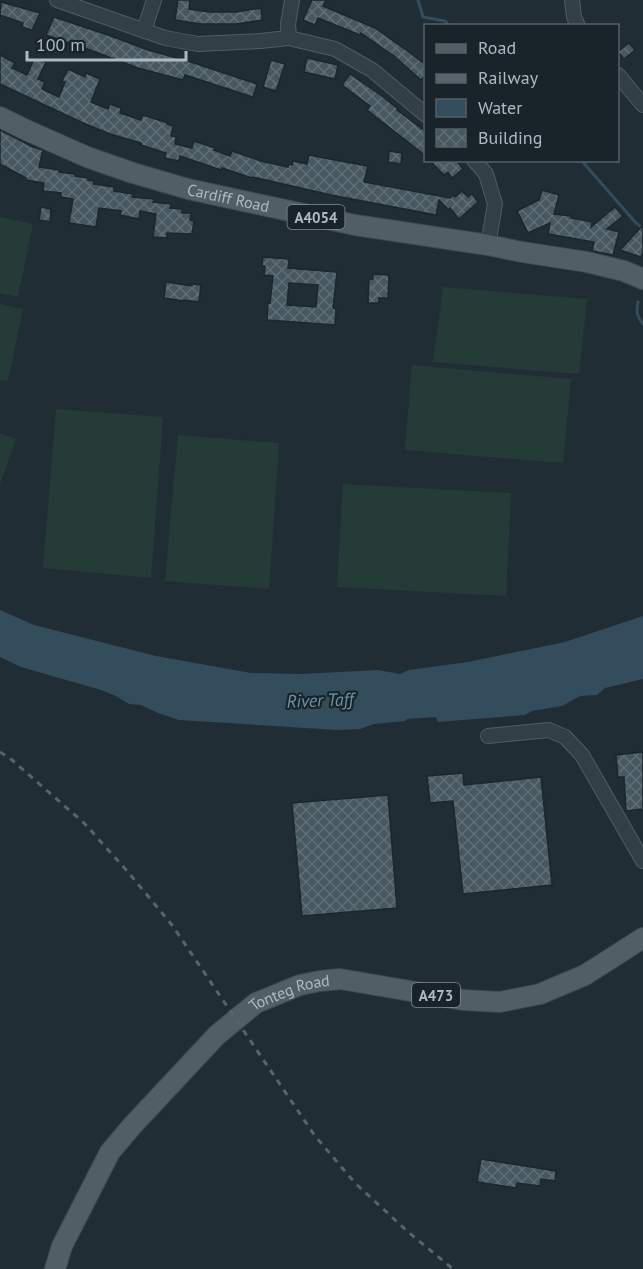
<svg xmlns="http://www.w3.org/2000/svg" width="643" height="1269" font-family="'PT Sans',sans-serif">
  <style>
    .grass { fill: #253b37 }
    .water { fill: #334d5d }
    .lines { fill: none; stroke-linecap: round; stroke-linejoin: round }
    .stream { stroke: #334d5d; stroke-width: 3 }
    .building { fill: url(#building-cross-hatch); stroke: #1b262d; stroke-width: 1.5; fill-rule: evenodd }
    .street-casing { stroke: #515d64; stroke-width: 16 }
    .primary-casing { stroke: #3d4850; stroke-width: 22 }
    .street { stroke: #333f46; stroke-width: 14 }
    .primary { stroke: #515e66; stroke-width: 20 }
    .rail { stroke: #55646d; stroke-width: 3; stroke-dasharray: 6 6; stroke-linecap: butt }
    .labels { text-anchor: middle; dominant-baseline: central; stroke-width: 4.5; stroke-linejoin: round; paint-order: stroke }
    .shield { fill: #19242a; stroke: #818d95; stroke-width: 1.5 }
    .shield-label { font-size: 15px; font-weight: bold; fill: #adbac3 }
    .street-label { font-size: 16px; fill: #adbac3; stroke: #19242a }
    .water-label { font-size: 18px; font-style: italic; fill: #6e92a7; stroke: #19242a }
  </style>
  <defs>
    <pattern id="building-cross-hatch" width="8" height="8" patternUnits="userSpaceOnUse" patternTransform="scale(1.5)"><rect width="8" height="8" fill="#485861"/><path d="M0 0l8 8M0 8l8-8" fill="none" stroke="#606e76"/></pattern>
  </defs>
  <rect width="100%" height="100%" fill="#202d35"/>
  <g class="grass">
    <polygon points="0,217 33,224 18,297 0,293"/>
    <polygon points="443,287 587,299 579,374 433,362"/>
    <polygon points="0,304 23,309 8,381 0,380"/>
    <polygon points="412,365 571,379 563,463 405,450"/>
    <polygon points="56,409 163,417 151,578 43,568"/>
    <polygon points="0,433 16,439 0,484"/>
    <polygon points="178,435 279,443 269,589 165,581"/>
    <polygon points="343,484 511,493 506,596 337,587"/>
  </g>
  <polygon class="water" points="0,610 34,625 156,656 251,673 301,674 378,670 400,674 409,670 468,662 565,642 643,616 643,679 605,688 597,695 580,696 562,706 532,711 525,715 438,722 436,717 407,719 405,721 374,724 360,729 337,730 179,720 158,713 141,705 129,704 116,696 101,690 21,667 0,657"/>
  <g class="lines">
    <g class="stream">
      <polyline points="418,0 423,17 445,21 449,26"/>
      <polyline points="581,160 636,223 643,228"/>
      <path d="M638 302C636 311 637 317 643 324"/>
    </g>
  </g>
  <g class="building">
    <polygon points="178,0 190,0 189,9 209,12 236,12 261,8 262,20 236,24 201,24 175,20"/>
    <polygon points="312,0 326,0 323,6 375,28 409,52 426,65 426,75 421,80 394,56 361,33 360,35 318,18 315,25 303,20"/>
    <polygon points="1,2 40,13 32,30 22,27 23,23 0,15"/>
    <polygon points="54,17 108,35 148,50 188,61 257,84 253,97 185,75 183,80 138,68 93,51 46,35"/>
    <polygon points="629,43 635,50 624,59 618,52"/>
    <polygon points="0,55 15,63 12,68 27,75 35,57 46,62 38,79 45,82 42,89 59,97 65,82 62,81 68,69 85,77 86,73 100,79 91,102 108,109 110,104 121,108 120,113 141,120 143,115 168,123 167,124 173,126 171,136 176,137 175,144 192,148 194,141 215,148 214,150 230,156 232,151 261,161 288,167 289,164 292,165 293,161 307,164 309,155 335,160 368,166 364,182 450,198 453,195 455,197 462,191 468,197 472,194 478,202 459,219 450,208 449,210 439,200 436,215 331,195 253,177 252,178 222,168 221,170 180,156 179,161 165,158 166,153 141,145 141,143 110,134 83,123 0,84"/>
    <polygon points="307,58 338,65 335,79 304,72"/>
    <polygon points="271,60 285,64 276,91 263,87"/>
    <polygon points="350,74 382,96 398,109 397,110 426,132 426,156 367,110 370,106 342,85"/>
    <polygon points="0,130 33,147 43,150 39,167 59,170 59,172 75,174 75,176 88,178 88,180 94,181 93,184 114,187 114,191 133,194 132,197 154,199 153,202 171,204 170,208 182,209 182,213 191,213 190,220 194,221 192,234 167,233 167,238 153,237 156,214 140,211 139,219 120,215 121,211 99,208 96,227 69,223 73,199 61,197 61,193 43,191 44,183 26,180 26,178 0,164"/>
    <polygon points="389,151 402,153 401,164 388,162"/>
    <polygon points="429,160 456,160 463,169 452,178 448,172 444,175"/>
    <polygon points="542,190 559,195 554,214 571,216 571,218 592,222 591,227 615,207 623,216 607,229 619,232 613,255 592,251 594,242 548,234 550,223 528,233 517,211 539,200"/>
    <polygon points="41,207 51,209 50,222 39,220"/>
    <polygon points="643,225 643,252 641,257 620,250"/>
    <path d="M263 257 289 259 288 268 337 272 333 308 336 309 335 325 267 320 268 303H270L273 276 264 275 265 266H262ZM289 283 318 285 316 307 287 305Z"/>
    <polygon points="373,274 389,275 388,298 379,298 379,303 368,303 369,279 373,279"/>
    <polygon points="166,282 192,286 192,284 201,285 199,302 184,300 184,301 164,298"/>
    <polygon points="643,752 643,809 626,811 624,777 618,777 616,755"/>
    <polygon points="463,773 464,785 541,777 552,885 463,894 453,801 430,803 427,776"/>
    <polygon points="388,795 397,908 302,916 292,803"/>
    <polygon points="481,1159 556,1171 555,1181 541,1179 540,1186 517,1183 516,1188 477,1182"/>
  </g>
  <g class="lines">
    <defs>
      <g id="street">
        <polyline points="57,0 165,38 198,44 260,41 289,38 335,49 372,70 426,115"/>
        <polyline points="572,0 574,17 578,26"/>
        <polyline points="144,31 154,0"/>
        <polyline points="289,38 288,24 292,0"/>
        <polyline points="618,75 643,105"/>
        <polyline points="474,160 486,174 495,204 488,245"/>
        <polyline points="488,736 549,730 565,737 582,755 643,861"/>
      </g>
      <g id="primary">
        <path id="s1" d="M0 117 24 129 87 157 133 173 188 189 355 225 488 245 522 252 587 262 624 271 643 279"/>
        <path id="s2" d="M55 1269 62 1246 110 1152 132 1126 217 1035 256 1003 300 985 320 981 340 979 463 1000 500 1002 540 994 585 975 643 938"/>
      </g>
    </defs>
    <use href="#street" class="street-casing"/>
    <use href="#primary" class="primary-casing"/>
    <use href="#street" class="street"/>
    <use href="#primary" class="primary"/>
    <polyline class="rail" points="0,752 12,760 84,823 128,872 172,925 315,1136 355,1183 407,1231 453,1269"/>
  </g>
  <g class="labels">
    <g class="shield">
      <rect x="287.5" y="205" width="57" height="24" rx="4.5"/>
      <rect x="412" y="983" width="48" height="24" rx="4.5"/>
    </g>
    <g class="shield-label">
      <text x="316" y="217">A4054</text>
      <text x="436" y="995">A473</text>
    </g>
    <g class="street-label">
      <text stroke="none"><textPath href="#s1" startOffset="243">Cardiff Road</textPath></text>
      <text stroke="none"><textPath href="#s2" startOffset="374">Tonteg Road</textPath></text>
    </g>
    <g class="water-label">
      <text transform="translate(320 700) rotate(-2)">River Taff</text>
    </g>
  </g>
  <rect x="424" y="24" width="195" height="138" fill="#19242a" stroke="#546067" stroke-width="1.5"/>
  <rect x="436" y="44" width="30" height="9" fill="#515e66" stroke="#546067" stroke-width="1.5"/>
  <text x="478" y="54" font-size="18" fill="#adbac3">Road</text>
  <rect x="436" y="74" width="30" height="9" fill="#55646d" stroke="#546067" stroke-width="1.5"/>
  <text x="478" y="84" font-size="18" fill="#adbac3">Railway</text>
  <rect x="436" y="99" width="30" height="18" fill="#334d5d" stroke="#546067" stroke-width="1.5"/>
  <text x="478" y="114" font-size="18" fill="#adbac3">Water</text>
  <rect x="436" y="129" width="30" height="18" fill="url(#building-cross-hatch)" stroke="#546067" stroke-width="1.5"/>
  <text x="478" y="144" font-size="18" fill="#adbac3">Building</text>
  <path d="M27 51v9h159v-9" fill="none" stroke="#adbac3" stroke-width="3"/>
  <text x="36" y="51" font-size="18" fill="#adbac3" stroke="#19242a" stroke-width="4.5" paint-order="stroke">100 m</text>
</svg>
